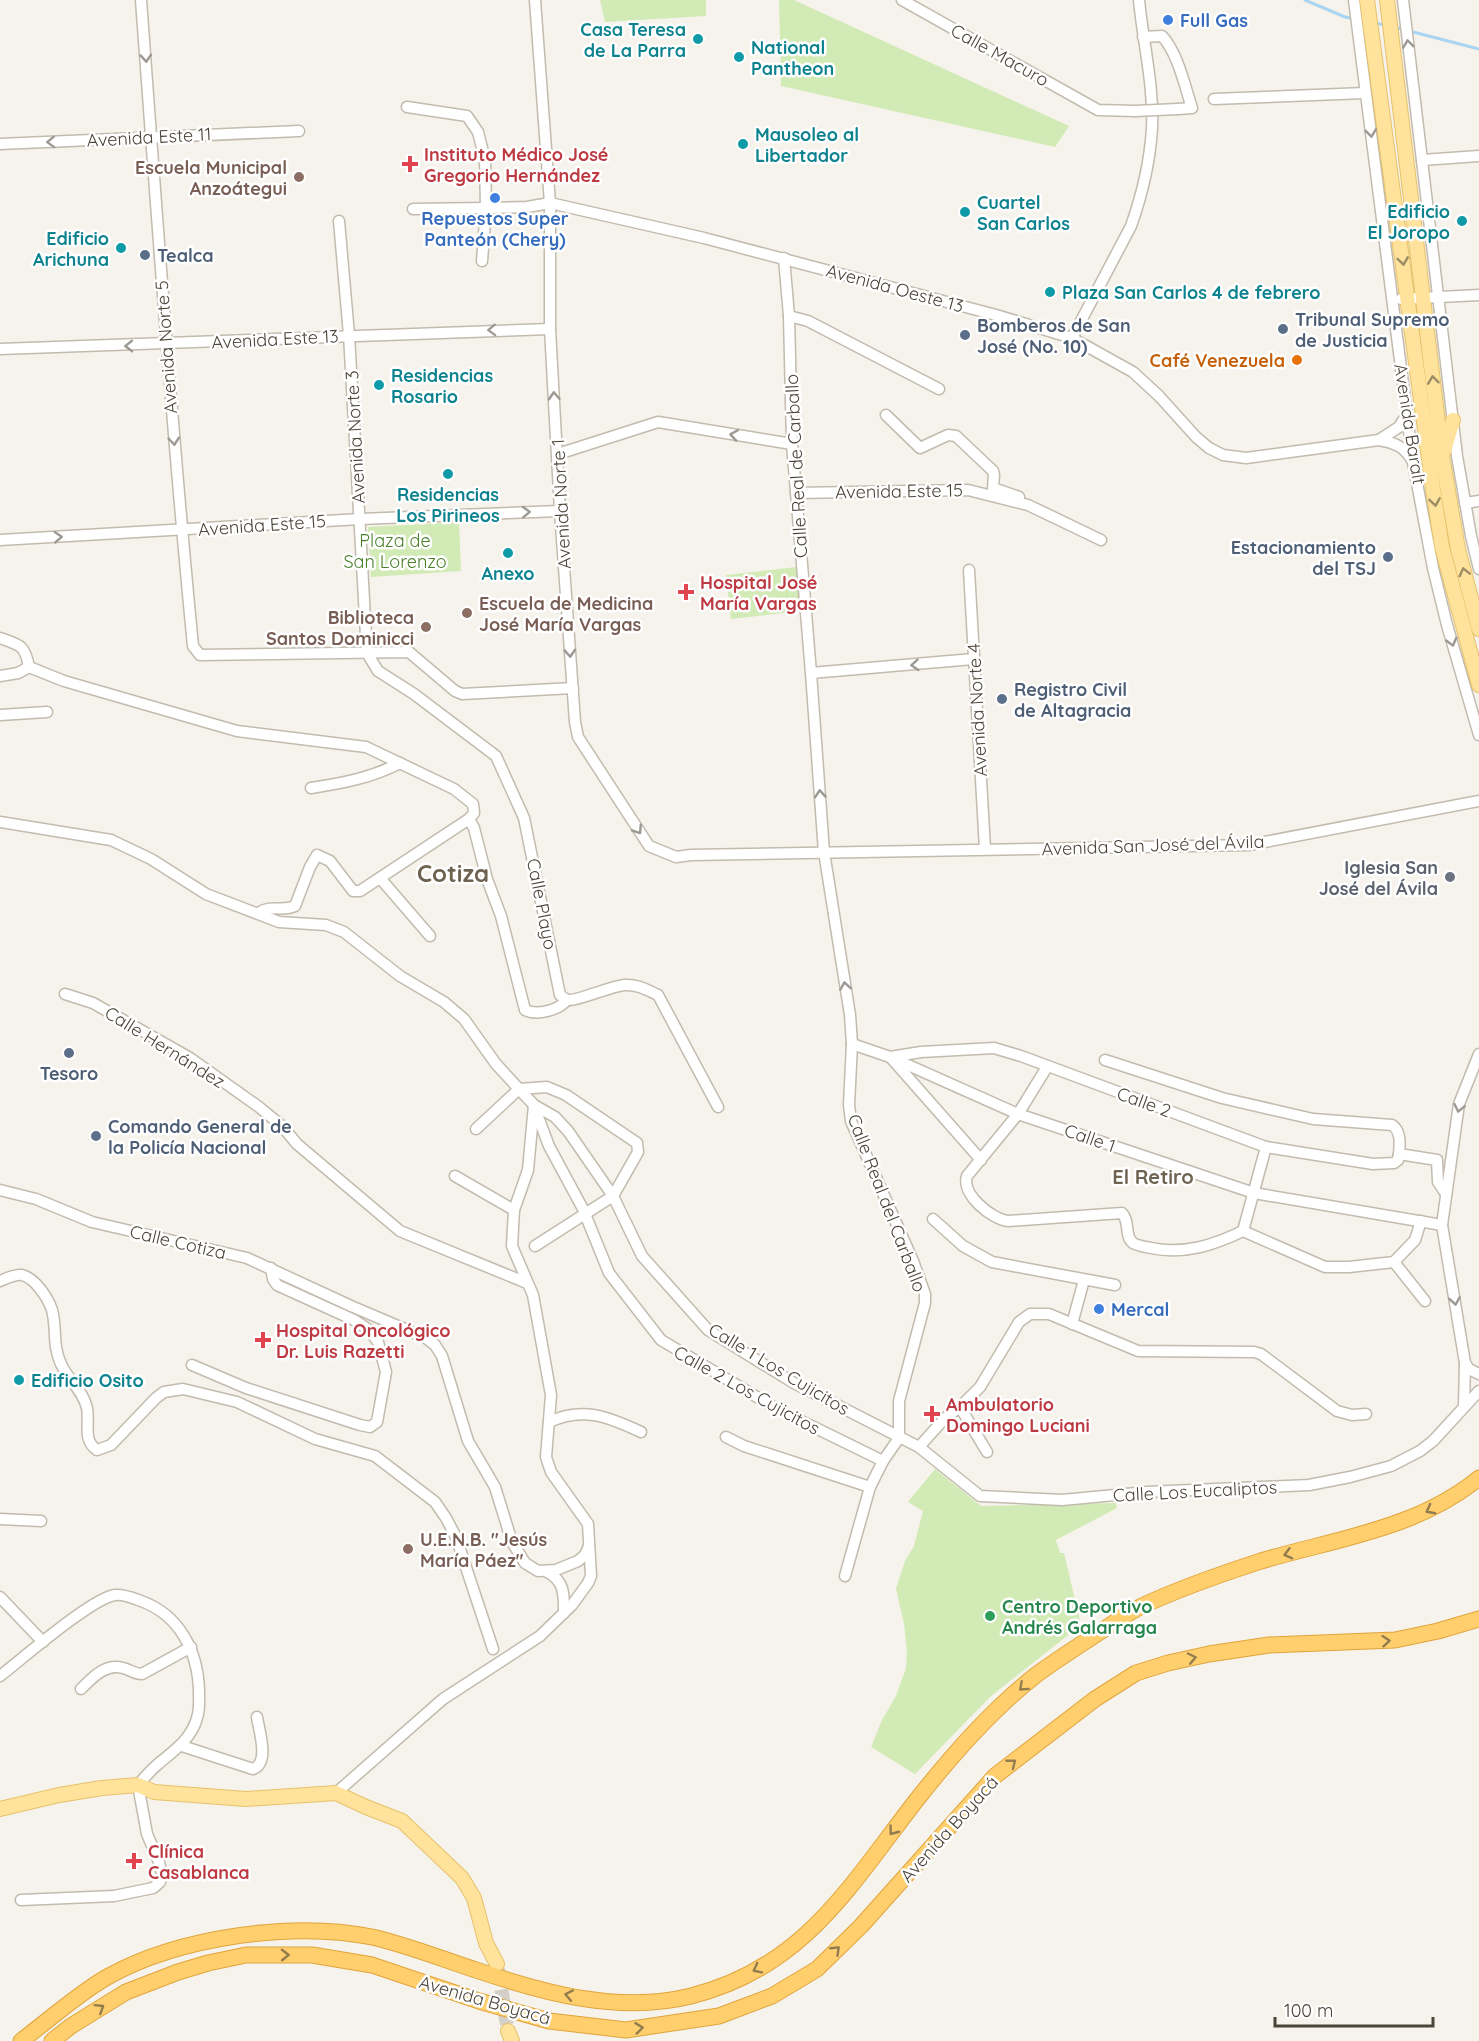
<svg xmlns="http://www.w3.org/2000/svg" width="1479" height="2041" font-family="Quicksand,sans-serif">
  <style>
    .green { fill: #d2eab5 }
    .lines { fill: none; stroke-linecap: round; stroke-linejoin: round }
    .stream { stroke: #a9d4f2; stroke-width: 3 }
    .major-tunnel { stroke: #d4d0c8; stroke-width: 14; stroke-dasharray: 14 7; stroke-linecap: butt }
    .minor-casing { stroke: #c2bbae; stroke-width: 13 }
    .major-casing { stroke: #e6c16a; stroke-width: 16 }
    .highway-casing { stroke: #e0a43c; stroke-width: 17 }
    .minor { stroke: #fff; stroke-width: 10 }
    .major { stroke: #ffe39c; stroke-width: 14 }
    .highway { stroke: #ffcf6e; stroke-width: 15 }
    .minor-bridge-casing { stroke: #c2bbae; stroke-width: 13; stroke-linecap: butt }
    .minor-bridge { stroke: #fff; stroke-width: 10 }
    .oneway { stroke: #9c9892 }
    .oneway2 { stroke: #9c8c66 }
    .oneway3 { stroke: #937c4e }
    .shop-dot { fill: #3f7fe0; stroke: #fff; stroke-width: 2 }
    .culture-dot { fill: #0f9aa8; stroke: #fff; stroke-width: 2 }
    .health-dot { fill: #e0444e; stroke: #fff; stroke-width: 2 }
    .education-dot { fill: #8d6e63; stroke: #fff; stroke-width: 2 }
    .service-dot { fill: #5c6f8a; stroke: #fff; stroke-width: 2 }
    .food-dot { fill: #e8710a; stroke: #fff; stroke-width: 2 }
    .worship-dot { fill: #6b7280; stroke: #fff; stroke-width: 2 }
    .leisure-dot { fill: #2e9e5b; stroke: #fff; stroke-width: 2 }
    .labels { text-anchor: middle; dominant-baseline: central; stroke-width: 5; stroke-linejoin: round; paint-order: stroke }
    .shop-label { font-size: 18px; font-weight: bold; fill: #366cbe; stroke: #fff; text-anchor: start }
    .culture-label { font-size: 18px; font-weight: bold; fill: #0d838f; stroke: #fff; text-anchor: start }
    .street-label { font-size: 18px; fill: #4b4439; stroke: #fff }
    .health-label { font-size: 18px; font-weight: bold; fill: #be3a42; stroke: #fff; text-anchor: start }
    .education-label { font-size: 18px; font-weight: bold; fill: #785e54; stroke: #fff; text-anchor: end }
    .service-label { font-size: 18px; font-weight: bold; fill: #4e5e75; stroke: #fff; text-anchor: start }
    .food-label { font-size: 18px; font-weight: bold; fill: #c56008; stroke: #fff; text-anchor: end }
    .park-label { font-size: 18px; fill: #4a7f2a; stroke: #fff }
    .worship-label { font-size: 18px; font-weight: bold; fill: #5b616d; stroke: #fff; text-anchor: end }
    .leisure-label { font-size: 18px; font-weight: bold; fill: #27864d; stroke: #fff; text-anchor: start }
    .neighbourhood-label { font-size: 20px; font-weight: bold; fill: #6e6250; stroke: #fff }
    .district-label { font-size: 24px; font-weight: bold; fill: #6e6250; stroke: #fff }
  </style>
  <rect width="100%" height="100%" fill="#f6f3ec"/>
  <g class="green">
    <polygon points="600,0 706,0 706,16 605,22"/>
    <polygon points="779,0 794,0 1069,126 1055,147 781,86"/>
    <polygon points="459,522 461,571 371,577 368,527"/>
    <polygon points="796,567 801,611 731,619 726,575"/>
    <polygon points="935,1469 981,1506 1116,1503 1117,1508 1056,1540 1060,1553 1064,1553 1081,1625 991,1696 915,1774 871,1747 882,1720 896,1696 906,1668 907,1652 904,1624 896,1589 905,1561 914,1546 923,1511 908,1502"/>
  </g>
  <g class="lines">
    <g class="stream">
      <polyline points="1305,0 1345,17 1367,21"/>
      <polyline points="1373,23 1387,25"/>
      <polyline points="1394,27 1479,49"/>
    </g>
    <polyline class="major-tunnel" points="498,1969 508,2031"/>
    <defs>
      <g id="minor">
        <path d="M141 0C157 216 172 431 193 646L200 655 409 652 455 691 462 694 573 688"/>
        <polyline points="535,0 550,203 550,329 560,511 575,722 578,737 649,846 676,857 691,855 1249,845 1479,801"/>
        <polyline points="902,0 1098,110 1135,111"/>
        <polyline points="1354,0 1413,462 1433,568 1447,625 1479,735"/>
        <polyline points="1403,0 1457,456 1471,536 1479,569"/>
        <path d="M1143 37 1162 36C1178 53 1185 87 1192 108L1178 109"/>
        <polyline points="1214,99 1365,93"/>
        <path d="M407 107 467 116 478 132 485 160 486 208 527 207 550 203 704 238 996 315 1072 338 1133 372 1159 396 1196 437 1209 448 1223 455 1246 458 1379 440C1396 443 1405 447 1413 462"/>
        <polyline points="0,144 299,131"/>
        <polyline points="1422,160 1479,156"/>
        <polyline points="413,209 486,208 482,261"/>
        <path d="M339 221 349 335 367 653 378 671 414 694 496 756 524 818 560 995C563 997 564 999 568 1000 579 1001 610 986 625 985 637 984 647 990 658 995L718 1107"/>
        <polyline points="784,258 789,316 792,444 811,673 824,852 850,1015 852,1044 849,1105 851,1121 913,1261 925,1294 925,1303 899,1401 899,1438 883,1461 870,1487 845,1576"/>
        <polyline points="1401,299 1479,295"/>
        <polyline points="789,316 808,321 939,389"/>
        <path d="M1072 338 1131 226C1142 195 1150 162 1152 128 1154 86 1143 42 1139 0"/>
        <path d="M0 349C184 344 367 334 550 329"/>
        <polyline points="886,415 920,448 948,435 956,436 993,471 994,475 993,488 1019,497"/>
        <polyline points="1379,440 1399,427 1407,414"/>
        <polyline points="558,454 658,422 792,444"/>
        <polyline points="796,493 968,490 1028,505 1101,540"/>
        <polyline points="1465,503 1479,501"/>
        <polyline points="0,540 360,519 560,511"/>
        <polyline points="969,570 985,849"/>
        <path d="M0 638C20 645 25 645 29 667"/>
        <path d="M29 667 64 681 237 731 366 747 454 789 473 804 474 813 469 819 360 891H353L330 861 317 855 310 867 295 906C282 912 272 904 258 913"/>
        <polyline points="811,673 973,659"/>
        <polyline points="0,676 18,673 29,667"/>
        <polyline points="0,715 47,712"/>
        <path d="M311 788C343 783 371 778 400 763"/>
        <path d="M469 819 474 828 487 879 501 916 525 1010C537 1016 559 1010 567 1000"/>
        <polyline points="0,822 111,840 151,859 206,894 279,922 326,925 344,932 400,976 444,1002 464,1019 496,1064 519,1089 534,1105 555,1117 568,1131 613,1196 642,1256 708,1330 794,1383 919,1447 980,1496 1062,1500 1147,1492 1309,1485 1350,1477 1391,1466 1420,1451 1433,1441 1479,1391"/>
        <polyline points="380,878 430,936"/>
        <polyline points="65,994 93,1003 190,1058 259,1107 282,1126 297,1144 400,1231 527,1283"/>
        <polyline points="852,1044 890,1057 1018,1114 1254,1193 1442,1225"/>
        <path d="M890 1057 921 1052 994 1048 1021 1056 1266 1147 1373 1164 1394 1163 1398 1160C1400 1149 1402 1131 1392 1125L1313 1119 1222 1098 1105 1060"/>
        <polyline points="892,1059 981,1160"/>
        <path d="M1047 1067 1018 1114 967 1176C961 1194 991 1219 1008 1221L1122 1213C1130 1221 1124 1236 1133 1243 1138 1246 1146 1247 1151 1248 1184 1255 1214 1245 1243 1231"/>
        <polyline points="537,1114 549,1146 583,1209 609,1273 661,1340 777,1409 883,1461"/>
        <polyline points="476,1129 519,1089 547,1087 566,1095 637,1143 638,1152 613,1196 535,1246"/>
        <polyline points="1266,1147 1243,1231 1325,1267 1349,1267 1394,1262 1415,1240 1421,1221"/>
        <polyline points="1399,1154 1437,1160 1438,1182 1446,1194"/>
        <polyline points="455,1176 514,1210"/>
        <polyline points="0,1190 36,1199 92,1222 247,1258 351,1306 426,1338 435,1345 442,1356 468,1441 495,1487 512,1542 525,1563 538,1571 556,1570 578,1561 585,1555 589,1546"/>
        <polyline points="933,1219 963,1246 992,1262 1115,1285"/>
        <polyline points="1394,1262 1425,1301"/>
        <path d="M0 1281C7 1278 15 1274 22 1275 35 1278 48 1298 52 1310 57 1328 52 1345 61 1364 68 1380 83 1390 87 1408 90 1423 82 1440 97 1450L111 1445 156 1398 164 1392 183 1389 237 1402 315 1439 375 1456 435 1502 446 1518 456 1537 493 1649"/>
        <polyline points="1072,1324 1084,1280"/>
        <polyline points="1465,1363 1469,1369 1479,1374"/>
        <polyline points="192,1365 246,1388 360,1425 370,1427 377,1422 386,1372 378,1342 369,1330 354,1320 277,1285 273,1279 271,1268"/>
        <polyline points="1464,1406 1465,1363 1442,1225 1459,1104 1479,1054"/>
        <polyline points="960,1407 987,1452"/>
        <path d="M549 1422C583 1406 609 1417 641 1432"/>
        <polyline points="726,1437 744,1446 870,1487"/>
        <polyline points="919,1447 945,1418 960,1407 980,1387 1019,1322 1030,1314 1049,1314 1138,1351 1254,1352 1261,1354 1337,1411 1352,1415 1366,1414"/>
        <polyline points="0,1519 41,1521"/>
        <path d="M547 1572C565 1581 564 1595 564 1613"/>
        <polyline points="0,1597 43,1642"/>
        <path d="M0 1676C22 1659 92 1598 115 1595 124 1594 133 1598 141 1601 180 1615 198 1652 199 1691 199 1700 200 1709 197 1718 191 1740 173 1751 157 1765 150 1771 144 1778 138 1785L147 1834 159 1862 162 1874 160 1882 153 1888 114 1896 21 1900"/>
        <path d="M81 1689C92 1678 105 1663 123 1668 131 1670 134 1674 142 1674L191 1647"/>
        <path d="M182 1746 253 1769C270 1763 259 1731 257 1717"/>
        <polyline points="336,1793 443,1699 540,1636 572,1605 588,1583 591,1576 588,1524 551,1472 546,1457 551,1395 533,1295 512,1246 514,1210 528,1170 534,1105"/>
      </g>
      <g id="major">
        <polyline points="1367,0 1433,489 1442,547 1479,685"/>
        <polyline points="1387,0 1442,456 1458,549 1479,629"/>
        <polyline points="1444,451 1453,420"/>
        <polyline points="0,1809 59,1795 102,1788 138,1785 154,1792 246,1799 336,1793 366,1807 402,1821 462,1878 474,1898 486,1943 497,1964"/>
        <polyline points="508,2031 512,2041"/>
      </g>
      <g id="highway">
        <path d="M21 2041C49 2020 80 1992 109 1976 180 1937 292 1921 372 1937 407 1945 442 1959 476 1970 544 1993 619 2014 691 1996 803 1968 849 1887 915 1802 951 1756 990 1711 1036 1675 1059 1658 1083 1643 1106 1628 1118 1620 1130 1612 1142 1606 1180 1588 1221 1574 1261 1561 1335 1539 1417 1529 1479 1478"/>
        <polyline points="52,2041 71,2026 126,1992 178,1972 208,1963 246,1955 312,1955 372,1965 479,2001 549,2021 626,2030 719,2016 772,1996 817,1969 861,1926 995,1776 1095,1699 1136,1673 1168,1663 1209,1654 1269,1645 1395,1640 1438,1631 1479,1619"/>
      </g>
    </defs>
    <use href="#minor" class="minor-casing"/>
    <use href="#major" class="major-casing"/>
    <use href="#highway" class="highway-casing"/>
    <use href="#minor" class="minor"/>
    <use href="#major" class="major"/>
    <use href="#highway" class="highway"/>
    <defs>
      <polyline id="minor-bridge" points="1135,111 1178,109"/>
    </defs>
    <use href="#minor-bridge" class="minor-bridge-casing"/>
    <use href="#minor-bridge" class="minor-bridge"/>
  </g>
  <defs><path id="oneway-chevron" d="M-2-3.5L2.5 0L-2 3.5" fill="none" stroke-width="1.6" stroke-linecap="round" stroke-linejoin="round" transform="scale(1.5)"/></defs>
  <g class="oneway">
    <use href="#oneway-chevron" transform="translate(1408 44) rotate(-97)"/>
    <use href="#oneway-chevron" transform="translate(146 58) rotate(86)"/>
    <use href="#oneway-chevron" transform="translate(1371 133) rotate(83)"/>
    <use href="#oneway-chevron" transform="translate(51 142) rotate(178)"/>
    <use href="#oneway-chevron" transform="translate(492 330) rotate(178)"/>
    <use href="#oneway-chevron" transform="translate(129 346) rotate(179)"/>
    <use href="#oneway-chevron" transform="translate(554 396) rotate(-93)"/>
    <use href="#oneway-chevron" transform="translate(734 435) rotate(-171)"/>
    <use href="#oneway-chevron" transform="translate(174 441) rotate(85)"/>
    <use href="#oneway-chevron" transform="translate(526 512) rotate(-2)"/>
    <use href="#oneway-chevron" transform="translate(58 537) rotate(-3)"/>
    <use href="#oneway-chevron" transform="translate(1452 642) rotate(75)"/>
    <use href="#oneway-chevron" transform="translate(570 653) rotate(86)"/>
    <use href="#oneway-chevron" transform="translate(915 665) rotate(175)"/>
    <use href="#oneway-chevron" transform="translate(820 794) rotate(-94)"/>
    <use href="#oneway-chevron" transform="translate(638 830) rotate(57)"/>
    <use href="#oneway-chevron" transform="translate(845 986) rotate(-99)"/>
    <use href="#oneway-chevron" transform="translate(1459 1108) rotate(102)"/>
    <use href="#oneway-chevron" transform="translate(1455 1301) rotate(81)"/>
  </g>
  <g class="oneway2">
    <use href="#oneway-chevron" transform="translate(1403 261) rotate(82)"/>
    <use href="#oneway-chevron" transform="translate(1433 380) rotate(-97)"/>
    <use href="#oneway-chevron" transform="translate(1435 502) rotate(81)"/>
    <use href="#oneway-chevron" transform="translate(1464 572) rotate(-104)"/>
  </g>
  <g class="oneway3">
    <use href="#oneway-chevron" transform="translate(1430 1510) rotate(152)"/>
    <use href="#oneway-chevron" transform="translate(1288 1554) rotate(165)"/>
    <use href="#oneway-chevron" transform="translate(1386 1641) rotate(-5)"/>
    <use href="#oneway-chevron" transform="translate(1192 1658) rotate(-12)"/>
    <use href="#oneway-chevron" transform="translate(1023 1687) rotate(138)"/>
    <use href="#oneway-chevron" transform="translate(1012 1763) rotate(-38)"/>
    <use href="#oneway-chevron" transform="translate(893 1831) rotate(127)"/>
    <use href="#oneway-chevron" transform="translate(836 1950) rotate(-44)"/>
    <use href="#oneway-chevron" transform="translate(285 1955) rotate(-1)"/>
    <use href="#oneway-chevron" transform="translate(757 1969) rotate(153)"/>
    <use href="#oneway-chevron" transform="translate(569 1995) rotate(-169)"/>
    <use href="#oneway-chevron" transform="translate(100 2008) rotate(-32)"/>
    <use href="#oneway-chevron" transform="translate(639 2028) rotate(-7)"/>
  </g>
  <g class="shop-dot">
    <circle cx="1168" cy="20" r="6"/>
    <circle cx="495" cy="198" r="6"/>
    <circle cx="1099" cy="1309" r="6"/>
  </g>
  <g class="culture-dot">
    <circle cx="698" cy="39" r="6"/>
    <circle cx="739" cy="57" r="6"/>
    <circle cx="743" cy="144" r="6"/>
    <circle cx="965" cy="212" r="6"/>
    <circle cx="1462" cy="221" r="6"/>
    <circle cx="121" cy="248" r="6"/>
    <circle cx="1050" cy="292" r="6"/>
    <circle cx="379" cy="385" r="6"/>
    <circle cx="448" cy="474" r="6"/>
    <circle cx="508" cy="553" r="6"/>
    <circle cx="19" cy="1380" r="6"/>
  </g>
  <g class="health-dot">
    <path d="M407 155h6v6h6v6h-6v6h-6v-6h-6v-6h6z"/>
    <path d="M683 583h6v6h6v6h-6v6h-6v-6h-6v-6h6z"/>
    <path d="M260 1331h6v6h6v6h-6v6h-6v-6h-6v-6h6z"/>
    <path d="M929 1405h6v6h6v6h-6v6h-6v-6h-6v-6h6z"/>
    <path d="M131 1852h6v6h6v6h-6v6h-6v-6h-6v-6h6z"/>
  </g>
  <g class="education-dot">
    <circle cx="299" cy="177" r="6"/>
    <circle cx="467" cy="613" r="6"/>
    <circle cx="426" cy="627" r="6"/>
    <circle cx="408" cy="1549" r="6"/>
  </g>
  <g class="service-dot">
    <circle cx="145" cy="255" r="6"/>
    <circle cx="1283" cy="329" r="6"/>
    <circle cx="965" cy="335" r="6"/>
    <circle cx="1388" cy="557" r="6"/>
    <circle cx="1002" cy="699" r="6"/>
    <circle cx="69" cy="1053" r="6"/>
    <circle cx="96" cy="1136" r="6"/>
  </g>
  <circle class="food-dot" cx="1297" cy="360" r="6"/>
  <circle class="worship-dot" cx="1450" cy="877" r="6"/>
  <circle class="leisure-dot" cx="990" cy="1616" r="6"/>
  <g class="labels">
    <g class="shop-label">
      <text x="1180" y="20">Full Gas</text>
      <text x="495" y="218" text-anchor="middle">Repuestos Super<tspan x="495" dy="21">Panteón (Chery)</tspan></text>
      <text x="1111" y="1309">Mercal</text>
    </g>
    <g class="culture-label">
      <text x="686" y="29" text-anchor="end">Casa Teresa<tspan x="686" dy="21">de La Parra</tspan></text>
      <text x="751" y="47">National<tspan x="751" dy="21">Pantheon</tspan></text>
      <text x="755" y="134">Mausoleo al<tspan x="755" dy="21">Libertador</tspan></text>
      <text x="977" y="202">Cuartel<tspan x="977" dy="21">San Carlos</tspan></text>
      <text x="1450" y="211" text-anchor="end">Edificio<tspan x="1450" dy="21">El Joropo</tspan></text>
      <text x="109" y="238" text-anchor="end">Edificio<tspan x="109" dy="21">Arichuna</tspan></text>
      <text x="1062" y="292">Plaza San Carlos 4 de febrero</text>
      <text x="391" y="375">Residencias<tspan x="391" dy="21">Rosario</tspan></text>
      <text x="448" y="494" text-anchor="middle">Residencias<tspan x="448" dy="21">Los Pirineos</tspan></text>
      <text x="508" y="573" text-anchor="middle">Anexo</text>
      <text x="31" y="1380">Edificio Osito</text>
    </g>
    <g class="street-label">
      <text transform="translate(1000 55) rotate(29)">Calle Macuro</text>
      <text transform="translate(149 137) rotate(-3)">Avenida Este 11</text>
      <text transform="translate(895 288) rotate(15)">Avenida Oeste 13</text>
      <text transform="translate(275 339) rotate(-3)">Avenida Este 13</text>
      <text transform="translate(166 347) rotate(-94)">Avenida Norte 5</text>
      <text transform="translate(1410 424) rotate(81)">Avenida Baralt</text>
      <text transform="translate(355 437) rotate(-93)">Avenida Norte 3</text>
      <text transform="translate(796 466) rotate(-93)">Calle Real de Carballo</text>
      <text transform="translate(899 491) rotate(-1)">Avenida Este 15</text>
      <text transform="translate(561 504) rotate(-93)">Avenida Norte 1</text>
      <text transform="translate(262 525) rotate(-4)">Avenida Este 15</text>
      <text transform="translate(977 710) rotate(-93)">Avenida Norte 4</text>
      <text transform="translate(1153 845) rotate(-2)">Avenida San José del Ávila</text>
      <text transform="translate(542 904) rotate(79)">Calle Playo</text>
      <text transform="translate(165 1047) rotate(32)">Calle Hernández</text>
      <text transform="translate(1144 1102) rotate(20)">Calle 2</text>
      <text transform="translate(1090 1138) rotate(19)">Calle 1</text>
      <text transform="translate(887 1203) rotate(69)">Calle Real del Carballo</text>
      <text transform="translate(178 1242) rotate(13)">Calle Cotiza</text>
      <text transform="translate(779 1369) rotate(31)">Calle 1 Los Cujicitos</text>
      <text transform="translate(747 1390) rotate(29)">Calle 2 Los Cujicitos</text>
      <text transform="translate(1195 1491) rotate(-3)">Calle Los Eucaliptos</text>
      <text transform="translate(949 1829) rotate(-48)">Avenida Boyacá</text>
      <text transform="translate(485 2000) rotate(16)">Avenida Boyacá</text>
    </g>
    <g class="health-label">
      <text x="424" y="154">Instituto Médico José<tspan x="424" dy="21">Gregorio Hernández</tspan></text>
      <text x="700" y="582">Hospital José<tspan x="700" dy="21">María Vargas</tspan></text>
      <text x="276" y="1330">Hospital Oncológico<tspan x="276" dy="21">Dr. Luis Razetti</tspan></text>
      <text x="946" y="1404">Ambulatorio<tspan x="946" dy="21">Domingo Luciani</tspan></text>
      <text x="148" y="1851">Clínica<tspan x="148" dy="21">Casablanca</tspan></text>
    </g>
    <g class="education-label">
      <text x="287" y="167">Escuela Municipal<tspan x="287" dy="21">Anzoátegui</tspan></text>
      <text x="479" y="603" text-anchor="start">Escuela de Medicina<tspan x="479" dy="21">José María Vargas</tspan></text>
      <text x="414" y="617">Biblioteca<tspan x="414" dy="21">Santos Dominicci</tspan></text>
      <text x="420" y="1539" text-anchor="start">U.E.N.B. "Jesús<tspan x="420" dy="21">María Páez"</tspan></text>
    </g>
    <g class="service-label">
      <text x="157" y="255">Tealca</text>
      <text x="1295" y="319">Tribunal Supremo<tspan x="1295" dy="21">de Justicia</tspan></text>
      <text x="977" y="325">Bomberos de San<tspan x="977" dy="21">José (No. 10)</tspan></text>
      <text x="1376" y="547" text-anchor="end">Estacionamiento<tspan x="1376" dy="21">del TSJ</tspan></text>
      <text x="1014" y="689">Registro Civil<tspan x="1014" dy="21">de Altagracia</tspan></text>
      <text x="69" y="1073" text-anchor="middle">Tesoro</text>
      <text x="108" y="1126">Comando General de<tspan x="108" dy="21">la Policía Nacional</tspan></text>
    </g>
    <g class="food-label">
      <text x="1285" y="360">Café Venezuela</text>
    </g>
    <g class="park-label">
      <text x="395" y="540">Plaza de<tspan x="395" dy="21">San Lorenzo</tspan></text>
    </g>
    <g class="worship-label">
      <text x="1438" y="867">Iglesia San<tspan x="1438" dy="21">José del Ávila</tspan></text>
    </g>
    <g class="leisure-label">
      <text x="1002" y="1606">Centro Deportivo<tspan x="1002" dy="21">Andrés Galarraga</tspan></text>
    </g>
    <g class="neighbourhood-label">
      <text x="1153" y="1176">El Retiro</text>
    </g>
    <g class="district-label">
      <text x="453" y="873">Cotiza</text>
    </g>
  </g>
  <path d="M1275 2017v9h158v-9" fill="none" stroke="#4b4439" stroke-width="3"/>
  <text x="1284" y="2017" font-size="18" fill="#4b4439" stroke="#ffffff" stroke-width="4.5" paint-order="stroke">100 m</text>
</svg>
